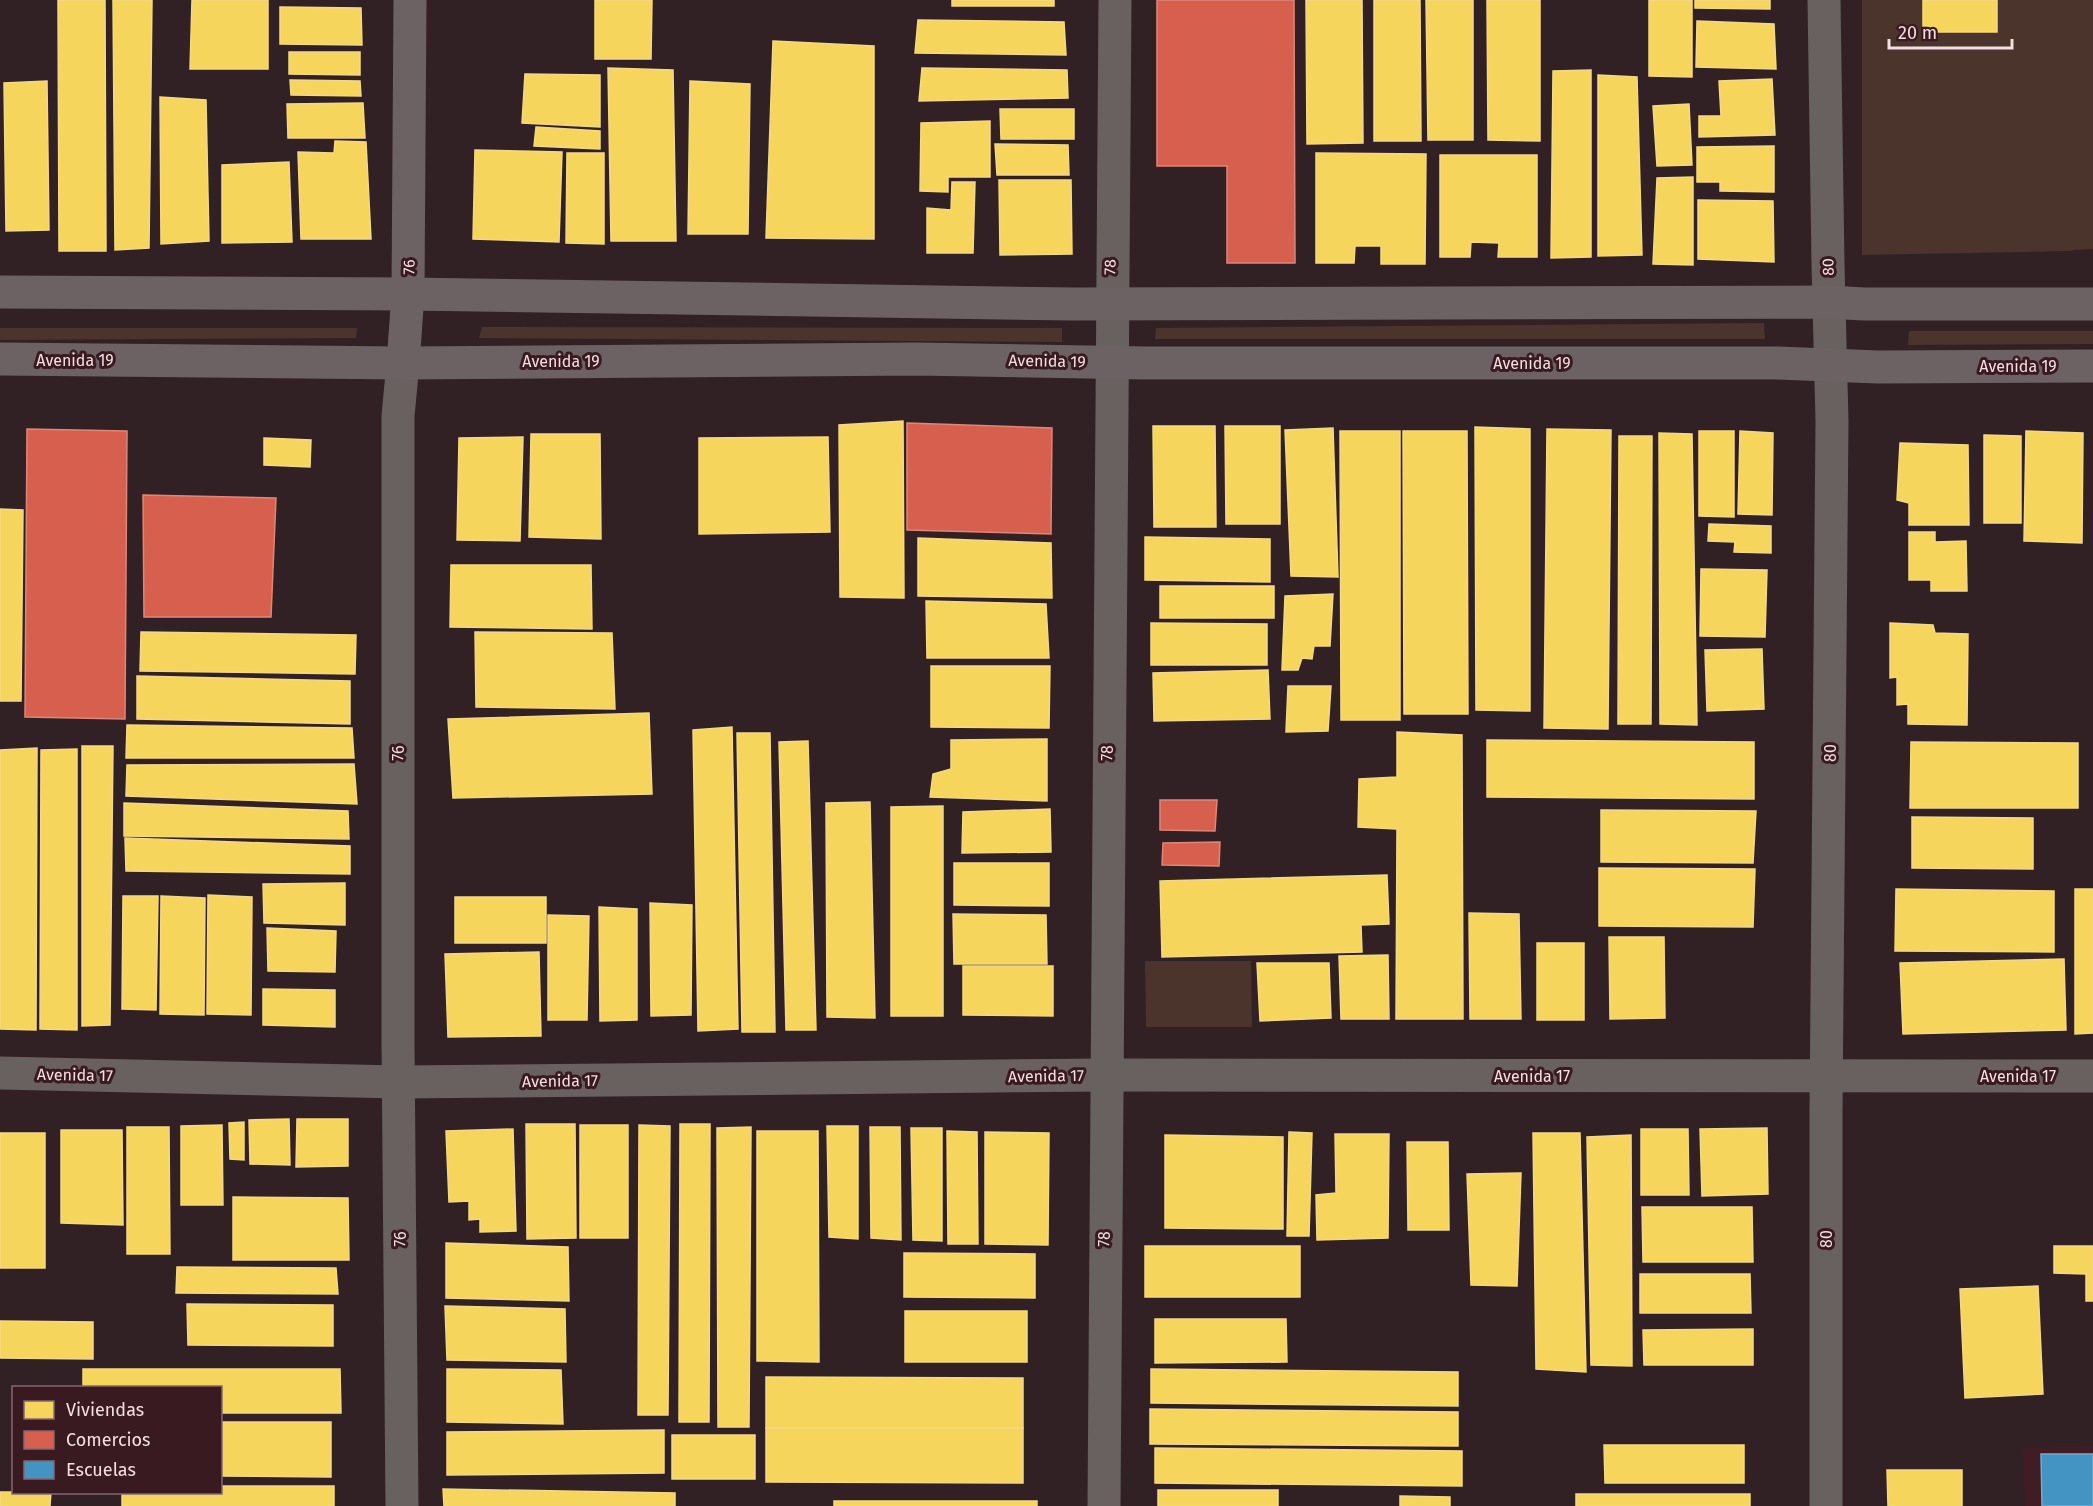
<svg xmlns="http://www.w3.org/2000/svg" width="2093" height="1506" font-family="'Fira Sans',sans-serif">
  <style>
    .built { fill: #401d24 }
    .green { fill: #4a342b }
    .homes { fill: #f6d55c; stroke: #f5d884; stroke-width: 1.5 }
    .shops { fill: #d6604d; stroke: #df8679; stroke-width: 1.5 }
    .schools { fill: #4393c3; stroke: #78aacc; stroke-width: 1.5 }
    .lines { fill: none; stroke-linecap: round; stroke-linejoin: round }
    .street { stroke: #686160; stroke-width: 33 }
    .secondary { stroke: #6c6263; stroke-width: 33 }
    .labels { text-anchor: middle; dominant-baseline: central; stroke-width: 6; stroke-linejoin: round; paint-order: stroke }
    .street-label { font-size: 16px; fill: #f3dee1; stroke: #381a20 }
  </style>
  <rect width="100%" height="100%" fill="#312124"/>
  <polygon class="built" points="2093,1446 2093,1506 2025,1506 2023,1448"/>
  <g class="green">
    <polygon points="1862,0 2093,0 2093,249 2073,250 2072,251 1862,255"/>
    <polygon points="1764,323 1765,339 1155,339 1156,328"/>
    <polygon points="482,327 1062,328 1062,342 479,338"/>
    <polygon points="0,328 357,328 356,338 0,340"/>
    <polygon points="1909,331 2093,331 2093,344 1908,345"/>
    <polygon points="1145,961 1251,961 1252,1027 1146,1027"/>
  </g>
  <g class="homes">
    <polygon points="58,0 105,0 106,251 59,251"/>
    <polygon points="113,0 152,0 149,248 115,250"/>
    <polygon points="192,0 268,0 268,69 190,69"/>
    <polygon points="595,0 652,0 651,59 595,59"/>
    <rect x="952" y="0" width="102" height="6"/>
    <polygon points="1306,0 1362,0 1363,143 1307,144"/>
    <polygon points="1374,0 1420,0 1421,141 1374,141"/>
    <polygon points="1426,0 1473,0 1473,140 1428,140"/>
    <polygon points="1487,0 1540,0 1540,141 1488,140"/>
    <polygon points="1649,0 1692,0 1692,77 1649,76"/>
    <polygon points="1695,0 1770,0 1770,9 1695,8"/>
    <rect x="1923" y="0" width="74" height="32"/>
    <polygon points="280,7 361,8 362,45 280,44"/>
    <polygon points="918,20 1064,22 1066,55 915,53"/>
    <polygon points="1697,21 1774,24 1776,69 1696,67"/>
    <polygon points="773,41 874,46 874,239 766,238"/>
    <polygon points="289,52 360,52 360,75 289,74"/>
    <polygon points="608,68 673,70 676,241 611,241"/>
    <polygon points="922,68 1067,70 1068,98 919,101"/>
    <polygon points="1591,70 1591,257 1551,258 1553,71"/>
    <polygon points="525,74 600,75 600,127 522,123"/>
    <polygon points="1598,75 1637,77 1642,255 1598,256"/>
    <polygon points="1772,79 1775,135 1699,137 1699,116 1721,116 1719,81"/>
    <polygon points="290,80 360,81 361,96 291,95"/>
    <polygon points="47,81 49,230 6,231 4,83"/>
    <polygon points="690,81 750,84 748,234 688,234"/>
    <polygon points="160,97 206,100 209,241 161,244"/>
    <polygon points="363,103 365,138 288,138 287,104"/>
    <polygon points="1689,104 1692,165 1657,166 1653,106"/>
    <polygon points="1000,109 1074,109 1074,139 1001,139"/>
    <polygon points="990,121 990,177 948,177 948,192 920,191 921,123"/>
    <polygon points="536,127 600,131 600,149 534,146"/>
    <polygon points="335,141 366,142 371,239 301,239 298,152 334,153"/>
    <polygon points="995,144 1068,145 1069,175 997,175"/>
    <polygon points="1774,146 1774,192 1720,191 1720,182 1697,182 1697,147"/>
    <polygon points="475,150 562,152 559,242 473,239"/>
    <polygon points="567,153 604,153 604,244 566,243"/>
    <polygon points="1316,153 1426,154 1425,264 1381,264 1381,246 1355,246 1354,263 1316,263"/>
    <polygon points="1440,155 1537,155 1537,257 1498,257 1499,243 1471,242 1470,257 1440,257"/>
    <polygon points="289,162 292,242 222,243 222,165"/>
    <polygon points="1693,177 1693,265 1653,264 1657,178"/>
    <polygon points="999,180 1071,180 1072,254 1000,255"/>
    <polygon points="952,182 975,182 973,253 927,253 927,208 951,210"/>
    <polygon points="1698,200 1773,201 1774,262 1698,259"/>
    <polygon points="903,421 904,598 840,597 839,425"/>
    <polygon points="1153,426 1215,426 1216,527 1154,527"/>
    <polygon points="1225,426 1280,426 1280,524 1226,524"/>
    <polygon points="1475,427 1530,429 1530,711 1476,710"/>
    <polygon points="1333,428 1338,577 1291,576 1285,430"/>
    <polygon points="1547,429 1611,430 1608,729 1544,728"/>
    <polygon points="1340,431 1400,431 1400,720 1341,720"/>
    <polygon points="1403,431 1467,431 1468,714 1404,714"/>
    <polygon points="1699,431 1734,431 1734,517 1699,516"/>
    <polygon points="1740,431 1773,433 1772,515 1738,514"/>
    <polygon points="2026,431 2083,433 2082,543 2024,541"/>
    <polygon points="1659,433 1692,434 1697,725 1660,724"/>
    <polygon points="531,434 600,434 601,539 529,537"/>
    <polygon points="1984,435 2021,436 2021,523 1984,523"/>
    <polygon points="1619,436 1652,436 1651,724 1618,724"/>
    <polygon points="523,437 520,541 457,540 459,438"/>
    <polygon points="828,437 830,532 699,534 699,438"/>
    <polygon points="264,438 311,440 310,467 264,465"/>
    <polygon points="1900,443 1968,445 1969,525 1909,525 1909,503 1897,500"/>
    <polygon points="0,509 23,510 21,701 0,701"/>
    <polygon points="1709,524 1771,526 1771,553 1734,552 1735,542 1708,541"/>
    <polygon points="1909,532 1935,532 1935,542 1966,541 1967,591 1931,591 1931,580 1909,580"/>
    <polygon points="1145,537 1270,539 1270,582 1145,580"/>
    <polygon points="918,538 1051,543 1052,598 918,596"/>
    <polygon points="451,565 591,565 592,629 450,627"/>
    <polygon points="1701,569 1767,570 1765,637 1700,636"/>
    <rect x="1160" y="586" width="114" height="32"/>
    <polygon points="1333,594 1330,646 1314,646 1312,659 1302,658 1298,670 1282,670 1285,596"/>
    <polygon points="926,601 1046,604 1049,658 927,658"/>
    <polygon points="1151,623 1267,624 1267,665 1151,665"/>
    <polygon points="1890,623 1933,625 1935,633 1968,634 1967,725 1908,724 1908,704 1897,705 1897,677 1890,678"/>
    <polygon points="141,632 356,635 355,674 140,671"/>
    <polygon points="475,632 612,633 615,709 476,707"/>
    <polygon points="1762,649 1764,709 1707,711 1705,650"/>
    <polygon points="931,666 1050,666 1049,728 931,727"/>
    <polygon points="1268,670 1270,719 1154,721 1153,673"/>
    <polygon points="137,676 350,681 350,724 137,719"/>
    <polygon points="1288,686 1331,686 1328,731 1286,732"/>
    <polygon points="649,713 652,794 453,798 448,719"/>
    <polygon points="127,725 352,728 354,758 126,758"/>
    <polygon points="732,727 738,1029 698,1031 693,730"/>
    <polygon points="1397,732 1462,735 1463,1019 1396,1019 1397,829 1358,827 1359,779 1397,777"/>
    <polygon points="737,733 770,733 775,1032 742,1032"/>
    <polygon points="1047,739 1047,801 930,797 933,774 951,769 951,740"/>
    <polygon points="1487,740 1754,742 1754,799 1487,797"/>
    <polygon points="808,741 816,1030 786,1030 779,742"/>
    <polygon points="1911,742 2078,743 2078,808 1910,808"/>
    <polygon points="82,746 113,746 110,1025 82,1026"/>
    <polygon points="37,748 36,1030 0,1029 0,750"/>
    <polygon points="77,749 77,1030 40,1029 41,750"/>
    <polygon points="354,764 357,804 126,796 127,765"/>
    <polygon points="870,802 875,1018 827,1017 826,803"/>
    <polygon points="124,803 348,811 349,839 124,836"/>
    <polygon points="943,806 943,1016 891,1016 891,807"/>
    <polygon points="1050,809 1051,852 962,853 963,812"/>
    <polygon points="1601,810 1756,811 1753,863 1601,862"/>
    <polygon points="1912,817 2033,818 2033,869 1912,868"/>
    <polygon points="125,838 350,846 350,874 126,871"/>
    <polygon points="954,863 1049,863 1049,906 954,905"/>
    <polygon points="1599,868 1755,869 1753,927 1599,926"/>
    <polygon points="1387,875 1389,924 1361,925 1362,952 1162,957 1160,881"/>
    <polygon points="345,883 345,925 264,923 263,884"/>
    <polygon points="1896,889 2054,891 2054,952 1895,951"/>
    <polygon points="2075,889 2093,889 2093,1033 2075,1034"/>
    <polygon points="208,895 252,897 251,1015 207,1014"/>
    <polygon points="123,896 158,896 156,1010 122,1009"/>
    <polygon points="161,896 205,898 204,1015 160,1014"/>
    <rect x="455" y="897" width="91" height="46"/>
    <polygon points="650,903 692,905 691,1015 651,1016"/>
    <polygon points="599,907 637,909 637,1020 600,1021"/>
    <polygon points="1469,913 1519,914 1521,1019 1470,1019"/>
    <polygon points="953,914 1046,915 1047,964 954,964"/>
    <polygon points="548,915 589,916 587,1020 548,1020"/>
    <polygon points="267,928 336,931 335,972 268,971"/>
    <polygon points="1609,937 1664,937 1665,1018 1610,1019"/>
    <rect x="1537" y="943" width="47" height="77"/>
    <polygon points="539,952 541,1036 448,1037 445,954"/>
    <polygon points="1388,955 1389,1019 1341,1019 1339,956"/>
    <polygon points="2064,959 2066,1030 1903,1034 1900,963"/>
    <polygon points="1257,963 1329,963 1331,1018 1260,1021"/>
    <polygon points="963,966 1053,966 1053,1016 963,1015"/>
    <polygon points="263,989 335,990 335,1027 263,1025"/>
    <polygon points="289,1119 290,1165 250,1164 249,1120"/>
    <polygon points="297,1119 348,1119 348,1166 296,1167"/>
    <polygon points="244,1122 244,1160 230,1159 229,1123"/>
    <polygon points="526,1124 575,1124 576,1238 527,1239"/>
    <polygon points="680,1124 710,1124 709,1422 679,1422"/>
    <polygon points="222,1125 223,1205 181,1205 181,1126"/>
    <rect x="580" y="1125" width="48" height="113"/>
    <polygon points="639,1125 670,1126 668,1415 638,1415"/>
    <polygon points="827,1126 858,1126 858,1239 829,1237"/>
    <polygon points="127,1127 169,1127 170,1254 127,1254"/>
    <polygon points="751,1127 749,1427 718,1427 717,1128"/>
    <polygon points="870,1127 900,1127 901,1240 871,1238"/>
    <polygon points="911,1128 942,1128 942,1241 913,1240"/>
    <polygon points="1767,1128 1768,1194 1702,1196 1700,1129"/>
    <polygon points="513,1129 516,1231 480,1232 480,1219 469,1220 469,1201 449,1202 446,1131"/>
    <polygon points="1641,1129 1688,1129 1689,1195 1641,1195"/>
    <polygon points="61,1130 122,1130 123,1225 61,1223"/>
    <polygon points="757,1131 818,1131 819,1362 757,1361"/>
    <polygon points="947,1131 977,1132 978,1244 948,1244"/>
    <polygon points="985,1132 1049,1133 1048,1245 985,1244"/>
    <polygon points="1289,1132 1312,1133 1309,1236 1287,1236"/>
    <rect x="0" y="1133" width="45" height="135"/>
    <polygon points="1533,1133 1580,1133 1586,1372 1536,1369"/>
    <polygon points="1335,1134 1389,1134 1388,1238 1317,1240 1316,1195 1336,1193"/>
    <polygon points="1165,1135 1283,1137 1283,1229 1165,1228"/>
    <polygon points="1631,1135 1632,1366 1591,1365 1587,1137"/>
    <polygon points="1407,1142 1448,1142 1449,1230 1408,1230"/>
    <polygon points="1521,1173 1517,1286 1471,1285 1467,1174"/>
    <polygon points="233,1197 348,1198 349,1260 233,1260"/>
    <polygon points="1642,1207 1752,1207 1753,1262 1643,1262"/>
    <polygon points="446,1243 568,1247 569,1301 446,1298"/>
    <rect x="1145" y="1246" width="155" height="51"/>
    <polygon points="2054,1246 2093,1246 2093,1301 2086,1301 2086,1274 2054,1273"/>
    <polygon points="904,1253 1035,1254 1035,1298 904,1297"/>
    <polygon points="177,1267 336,1268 338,1294 176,1293"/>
    <polygon points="1640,1274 1750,1274 1751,1313 1640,1313"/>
    <polygon points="2038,1286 2043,1394 1965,1398 1960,1289"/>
    <polygon points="187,1304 333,1305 333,1346 188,1345"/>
    <polygon points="445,1306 565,1309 566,1362 447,1360"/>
    <rect x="905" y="1311" width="122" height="51"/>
    <polygon points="1155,1319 1286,1319 1287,1362 1155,1363"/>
    <polygon points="0,1321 93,1322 93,1359 0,1358"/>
    <polygon points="1753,1329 1753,1365 1644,1365 1643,1330"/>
    <polygon points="83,1369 340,1369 341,1413 220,1413 220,1388 83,1388"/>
    <polygon points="447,1369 561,1370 563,1424 447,1422"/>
    <polygon points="1151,1369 1458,1372 1458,1406 1151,1403"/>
    <polygon points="766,1377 1023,1378 1023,1428 766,1428"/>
    <polygon points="1150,1409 1458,1412 1458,1446 1150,1444"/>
    <polygon points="220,1422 331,1422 331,1477 220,1476"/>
    <polygon points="766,1428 1023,1428 1023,1483 766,1482"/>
    <polygon points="664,1430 664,1473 447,1475 447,1432"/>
    <rect x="672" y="1435" width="83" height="44"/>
    <polygon points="1604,1445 1744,1445 1744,1483 1605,1483"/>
    <polygon points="1155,1448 1462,1451 1462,1486 1155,1483"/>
    <polygon points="1887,1470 1962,1470 1962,1506 1888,1506"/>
    <polygon points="220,1486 334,1486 334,1506 122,1506 122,1492 220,1492"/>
    <polygon points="443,1489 675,1493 675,1506 444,1506"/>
    <rect x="1158" y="1490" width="120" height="16"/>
    <polygon points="0,1492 51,1492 50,1506 0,1506"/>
    <rect x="1576" y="1494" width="174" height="12"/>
    <polygon points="1400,1496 1450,1497 1450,1506 1400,1506"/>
    <rect x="834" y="1501" width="203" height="5"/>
  </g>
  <g class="shops">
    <polygon points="1157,0 1294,0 1295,263 1227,263 1227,166 1157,166"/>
    <polygon points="907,423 1052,428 1051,534 907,530"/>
    <polygon points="27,429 127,431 125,719 25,717"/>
    <polygon points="143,495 276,498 271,617 144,617"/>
    <polygon points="1160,800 1217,800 1215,831 1160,830"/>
    <polygon points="1220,842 1219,866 1162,865 1163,843"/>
  </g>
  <polygon class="schools" points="2041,1454 2093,1454 2093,1506 2042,1506"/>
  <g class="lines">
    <g class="street">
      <polyline points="1824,0 1828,264 1832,421 1826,1112 1826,1506"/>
      <polyline points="0,1073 399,1082 1104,1075 2093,1076"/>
      <polyline points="402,1506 398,1043 398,416 403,363"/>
      <path d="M1104 1506C1104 1004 1107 502 1115 0"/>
    </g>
    <g class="secondary">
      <polyline points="0,292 408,294 1072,304 1829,302 1864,304 2093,304"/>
      <polyline points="0,359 403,363 917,359 1146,363 1777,363 1878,367 2093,366"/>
      <polyline points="403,363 408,294 410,0"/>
    </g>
  </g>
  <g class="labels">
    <g class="street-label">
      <text transform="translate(409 267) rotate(-89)">76</text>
      <text transform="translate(1110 267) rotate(-89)">78</text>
      <text transform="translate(1828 267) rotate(-91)">80</text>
      <text x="75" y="360">Avenida 19</text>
      <text x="561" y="361">Avenida 19</text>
      <text transform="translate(1047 361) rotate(1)">Avenida 19</text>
      <text x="1532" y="363">Avenida 19</text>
      <text x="2018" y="366">Avenida 19</text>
      <text transform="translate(398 753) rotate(-90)">76</text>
      <text transform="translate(1107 753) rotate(-90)">78</text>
      <text transform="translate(1830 753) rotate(-90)">80</text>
      <text transform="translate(75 1075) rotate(1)">Avenida 17</text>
      <text transform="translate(1046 1076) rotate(-1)">Avenida 17</text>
      <text x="1532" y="1076">Avenida 17</text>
      <text x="2018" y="1076">Avenida 17</text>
      <text transform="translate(560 1081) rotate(-1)">Avenida 17</text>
      <text transform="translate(400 1239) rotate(-90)">76</text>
      <text transform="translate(1104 1239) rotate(-90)">78</text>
      <text transform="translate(1826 1239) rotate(-90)">80</text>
    </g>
  </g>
  <rect x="12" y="1386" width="210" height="108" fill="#381a20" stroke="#83686d" stroke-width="1.5"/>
  <rect x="24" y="1401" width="30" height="18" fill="#f6d55c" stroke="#83686d" stroke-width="1.5"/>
  <text x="66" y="1416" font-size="18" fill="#f3dee1">Viviendas</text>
  <rect x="24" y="1431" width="30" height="18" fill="#d6604d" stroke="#83686d" stroke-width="1.5"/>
  <text x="66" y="1446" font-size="18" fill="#f3dee1">Comercios</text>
  <rect x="24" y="1461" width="30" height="18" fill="#4393c3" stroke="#83686d" stroke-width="1.5"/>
  <text x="66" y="1476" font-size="18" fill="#f3dee1">Escuelas</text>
  <path d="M1889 39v9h123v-9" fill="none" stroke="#f3dee1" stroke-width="3"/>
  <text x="1898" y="39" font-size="18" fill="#f3dee1" stroke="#381a20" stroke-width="4.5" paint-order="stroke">20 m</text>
</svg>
